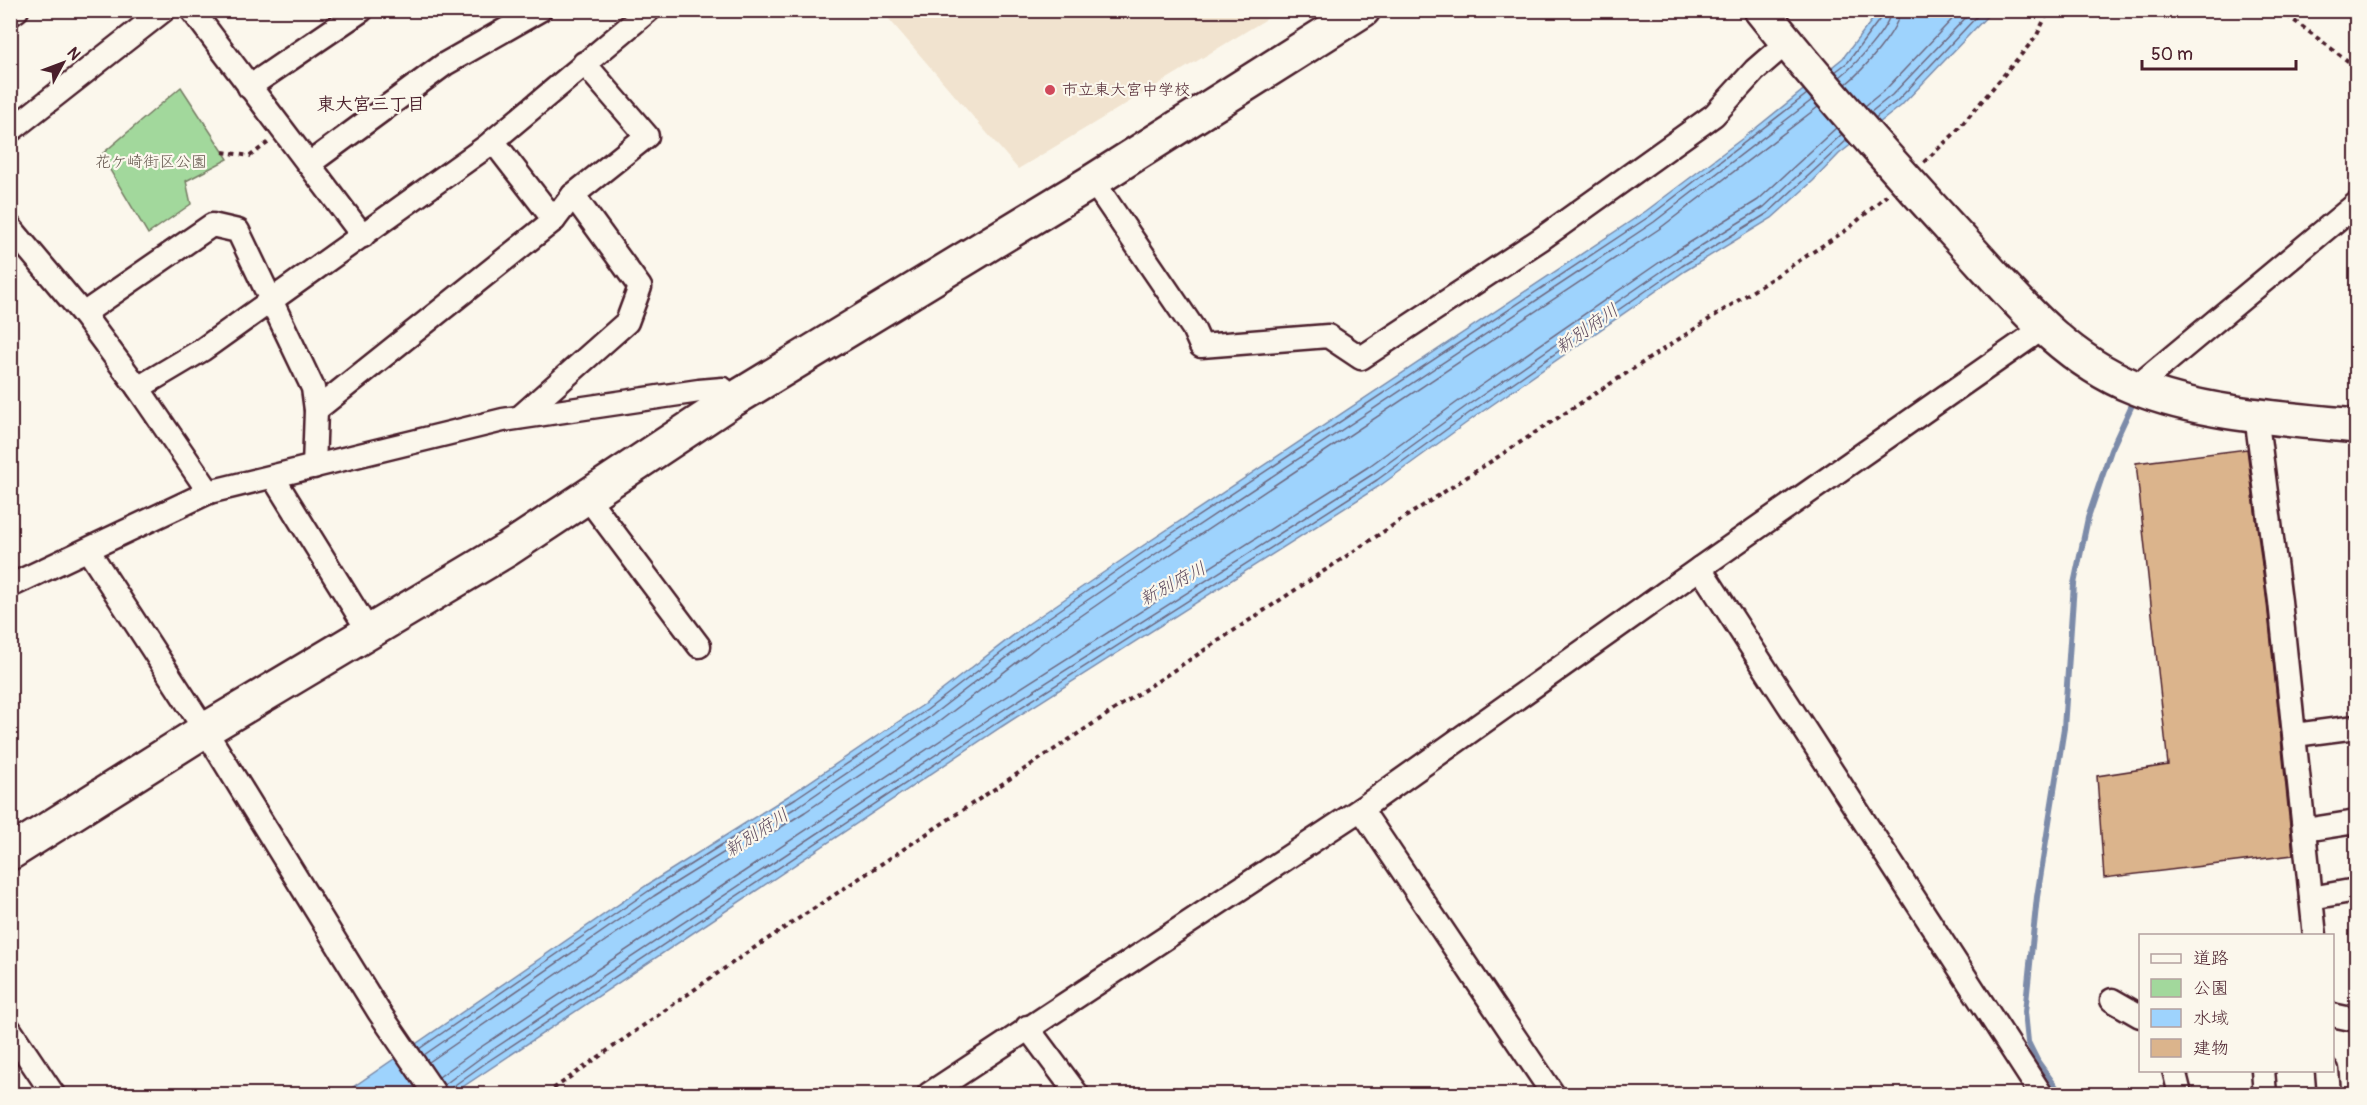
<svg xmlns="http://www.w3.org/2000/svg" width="2367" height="1105" font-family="Pangolin,'Klee One',sans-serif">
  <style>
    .built { fill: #f1e3cf }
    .green { fill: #a2d89c; stroke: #767c64; stroke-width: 1.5 }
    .water { fill: #9ed3fd; stroke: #7c8ba9; stroke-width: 1.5 }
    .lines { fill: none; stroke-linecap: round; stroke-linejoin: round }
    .shore { stroke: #6c677f; stroke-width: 1.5 }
    .stream { stroke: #7c8ba9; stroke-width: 6 }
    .building { fill: #dbb48c; stroke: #4a1f2b; stroke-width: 1.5 }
    .street-casing { stroke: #4a1f2b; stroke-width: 27 }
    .secondary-casing { stroke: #4a1f2b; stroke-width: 38 }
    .path { stroke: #4a1f2b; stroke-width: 4; stroke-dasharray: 4.5 4.5; stroke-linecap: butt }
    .street { stroke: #fbf7ec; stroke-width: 22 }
    .secondary { stroke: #fbf7ec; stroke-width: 33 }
    .poi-dot { fill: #d1495b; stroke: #fbf7ec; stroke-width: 2 }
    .labels { text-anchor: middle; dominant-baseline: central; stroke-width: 4.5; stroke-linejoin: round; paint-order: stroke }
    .poi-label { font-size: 16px; fill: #4a1f2b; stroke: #fbf7ec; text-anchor: start }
    .park-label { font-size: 16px; fill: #64564d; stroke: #fbf7ec }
    .neighbourhood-label { font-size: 18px; font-weight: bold; fill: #4a1f2b; stroke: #fbf7ec }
    .water-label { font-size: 18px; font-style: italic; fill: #5f4c60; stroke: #fbf7ec }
  </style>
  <rect width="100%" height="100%" fill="#fbf7ec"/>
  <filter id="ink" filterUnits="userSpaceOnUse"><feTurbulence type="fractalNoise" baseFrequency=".0167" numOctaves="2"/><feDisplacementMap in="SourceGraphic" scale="12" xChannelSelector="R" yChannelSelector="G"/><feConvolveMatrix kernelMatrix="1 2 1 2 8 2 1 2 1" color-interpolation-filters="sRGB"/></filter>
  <g filter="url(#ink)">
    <polygon class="built" points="882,11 1280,11 1018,169"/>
    <polygon class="green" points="181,87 228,159 186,181 191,204 148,234 101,155"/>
    <polygon class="water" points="1879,11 1992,11 1901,106 1839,154 1813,181 1772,218 1685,271 1476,416 1381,485 1001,727 452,1094 343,1094 647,885 793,793 923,705 1028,624 1138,549 1646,211 1751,132 1843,58"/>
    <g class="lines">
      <g class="shore">
        <polyline points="1835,72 1848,62 1882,16 1883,10"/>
        <path d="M1840 77C1854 66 1890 28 1891 10"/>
        <path d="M1846 84C1862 71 1899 31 1900 10"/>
        <polyline points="1865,106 1886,89 1961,10"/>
        <polyline points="1871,112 1892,95 1973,10"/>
        <polyline points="1875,118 1897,101 1983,10"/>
        <polyline points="419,1049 650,890 796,798 927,710 1032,629 1141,554 1650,216 1807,94"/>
        <polyline points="424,1055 654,896 800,805 931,716 1036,635 1145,561 1654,222 1812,100"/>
        <polyline points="429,1062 659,904 805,812 936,724 1042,643 1150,568 1659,229 1818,107"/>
        <polyline points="439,1077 478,1049 989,708 1368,467 1463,398 1673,253 1758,200 1836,128"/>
        <polyline points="444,1085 483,1056 994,716 1373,474 1468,405 1678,260 1764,207 1842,134"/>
        <polyline points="449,1094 452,1087 487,1062 998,722 1377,480 1472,411 1682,266 1768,213 1847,140"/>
      </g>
      <polyline class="stream" points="2061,1094 2038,1062 2028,1042 2025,1012 2037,897 2064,728 2074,584 2088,518 2111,450 2131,407"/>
    </g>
    <polygon class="building" points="2247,449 2267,603 2293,855 2104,878 2097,776 2168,765 2136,463"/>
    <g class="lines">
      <defs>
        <g id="street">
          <polyline points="192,10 363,236"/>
          <polyline points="10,15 17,10"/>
          <polyline points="249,87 362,10"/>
          <polyline points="10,131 164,10"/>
          <polyline points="493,141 554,220"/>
          <polyline points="309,164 445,64 540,10"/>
          <polyline points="1093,181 1193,328 1201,346 1328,336 1361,358 1541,239 1714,115 1755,70 1786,43"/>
          <polyline points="10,227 83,314 138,388 209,492"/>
          <polyline points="83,314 212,225 238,231 313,388 316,410 314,467"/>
          <polyline points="138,388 202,350 487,146 649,10"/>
          <polyline points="2135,388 2356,204"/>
          <polyline points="316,410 554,220 573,195 647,136 584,63"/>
          <polyline points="2256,415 2280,601 2315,936"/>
          <polyline points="520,417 627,322 640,287 573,195"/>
          <polyline points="273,477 369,632"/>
          <polyline points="587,497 699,646"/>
          <polyline points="88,550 205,730 379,1012 435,1094"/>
          <polyline points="1700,568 2041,1094"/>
          <polyline points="10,586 209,492 503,420 699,391 723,389 731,401"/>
          <polyline points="2295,735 2356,727"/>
          <polyline points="1361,809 1553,1094"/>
          <polyline points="2305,830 2356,822"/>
          <polyline points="2311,898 2356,890"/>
          <polyline points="2112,1000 2140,1016"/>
          <polyline points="2332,1015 2356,1020"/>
          <polyline points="1027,1027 1077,1094"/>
          <polyline points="10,1030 53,1094"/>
          <polyline points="2174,1070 2180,1094"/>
          <polyline points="2263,1070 2265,1094"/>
          <polyline points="2327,1070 2329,1094"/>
          <polyline points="929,1094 1361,809 1700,568 2043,328"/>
        </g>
        <g id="secondary">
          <path d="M1761 10C1825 90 1894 167 1963 242 2014 297 2062 358 2134 387 2200 414 2286 419 2356 426"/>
          <polyline points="10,853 205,730 508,549 731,401 1093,181 1363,10"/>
        </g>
      </defs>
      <use href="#street" class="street-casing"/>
      <use href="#secondary" class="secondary-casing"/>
      <g class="path">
        <polyline points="2280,10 2356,67"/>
        <polyline points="223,152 250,156 269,142"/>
        <polyline points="1924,162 1954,134 2036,37 2049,10"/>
        <polyline points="546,1094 745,954 1404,518 1848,229 1887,195"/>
      </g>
      <use href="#street" class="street"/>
      <use href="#secondary" class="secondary"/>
    </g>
  </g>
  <circle class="poi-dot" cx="1050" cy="90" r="6"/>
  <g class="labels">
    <g class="poi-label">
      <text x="1062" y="90">市立東大宮中学校</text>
    </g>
    <g class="park-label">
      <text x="151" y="162">花ケ崎街区公園</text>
    </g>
    <g class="neighbourhood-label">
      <text x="371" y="104">東大宮三丁目</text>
    </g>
    <g class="water-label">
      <text transform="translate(1587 329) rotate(-35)">新別府川</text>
      <text transform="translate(1173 584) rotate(-28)">新別府川</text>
      <text transform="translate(757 833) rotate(-33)">新別府川</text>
    </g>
  </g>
  <rect width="2367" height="1105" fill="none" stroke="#fbf7ec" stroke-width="36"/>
  <rect x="18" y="18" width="2331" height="1069" fill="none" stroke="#4a1f2b" stroke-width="2" filter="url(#ink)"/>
  <rect x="2139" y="934" width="195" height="138" fill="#fbf7ec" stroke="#b4a19f" stroke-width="1.5"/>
  <rect x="2151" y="954" width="30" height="9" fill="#fbf7ec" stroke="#b4a19f" stroke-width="1.5"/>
  <text x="2193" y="964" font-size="18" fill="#4a1f2b">道路</text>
  <rect x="2151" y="979" width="30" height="18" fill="#a2d89c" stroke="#b4a19f" stroke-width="1.5"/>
  <text x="2193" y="994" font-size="18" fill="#4a1f2b">公園</text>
  <rect x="2151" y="1009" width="30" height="18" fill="#9ed3fd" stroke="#b4a19f" stroke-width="1.5"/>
  <text x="2193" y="1024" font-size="18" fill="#4a1f2b">水域</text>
  <rect x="2151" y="1039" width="30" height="18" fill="#dbb48c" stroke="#b4a19f" stroke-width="1.5"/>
  <text x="2193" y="1054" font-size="18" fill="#4a1f2b">建物</text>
  <g transform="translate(63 63) rotate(49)" stroke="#fbf7ec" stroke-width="4.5" paint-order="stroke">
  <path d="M0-4.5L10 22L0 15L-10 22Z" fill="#4a1f2b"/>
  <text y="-9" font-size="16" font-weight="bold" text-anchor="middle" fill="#4a1f2b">N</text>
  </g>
  <path d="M2142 60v9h154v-9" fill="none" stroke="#4a1f2b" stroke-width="3"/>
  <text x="2151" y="60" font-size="18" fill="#4a1f2b" stroke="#fbf7ec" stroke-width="4.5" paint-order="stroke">50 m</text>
</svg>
